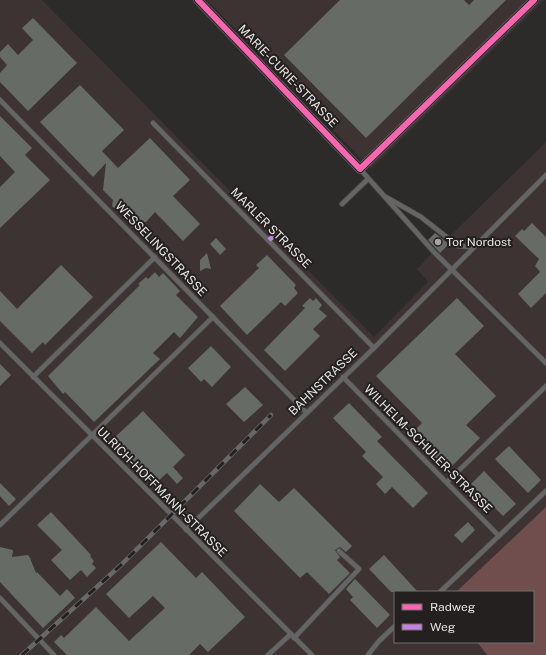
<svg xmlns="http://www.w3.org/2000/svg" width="546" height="655" font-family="'Public Sans',sans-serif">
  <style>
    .built { fill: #3c3332; fill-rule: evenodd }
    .forest { fill: #704e4d }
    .building { fill: #666b65 }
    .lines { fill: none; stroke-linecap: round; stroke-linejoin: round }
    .lane-casing { stroke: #484645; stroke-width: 6 }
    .street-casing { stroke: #484645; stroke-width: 10 }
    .lane { stroke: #666565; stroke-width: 4.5 }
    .street { stroke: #666565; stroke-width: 9 }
    .rail-casing { stroke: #696868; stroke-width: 4.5 }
    .rail { stroke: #242020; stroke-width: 3; stroke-dasharray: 9; stroke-linecap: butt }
    .quiet { stroke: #c483df; stroke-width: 5; stroke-dasharray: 10 5; stroke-linecap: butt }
    .cycleway-casing { stroke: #242020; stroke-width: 8 }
    .cycleway { stroke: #f766af; stroke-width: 6 }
    .poi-dot { fill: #a6a3a3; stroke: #242020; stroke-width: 1.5 }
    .labels { text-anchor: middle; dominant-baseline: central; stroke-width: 4; stroke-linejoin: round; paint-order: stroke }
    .street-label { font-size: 12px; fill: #e7e4e4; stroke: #242020 }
    .poi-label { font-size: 12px; fill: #e7e4e4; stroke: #242020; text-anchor: start }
  </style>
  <rect width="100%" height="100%" fill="#2d2b2a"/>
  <g class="built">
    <path d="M0 0H42L374 337 428 282 417 269 435 250 439 254 450 243 447 240 451 235 546 142V655H0ZM395 592H533V642H395Z"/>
    <polygon points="207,0 544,0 371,169"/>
  </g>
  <polygon class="forest" points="546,507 546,655 487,655 477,642 533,642 533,592 456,592"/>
  <g class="building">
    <polygon points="340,0 464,0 469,5 474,0 506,0 366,138 284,55"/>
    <polygon points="33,18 77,63 28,111 0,82 0,73 7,65 0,57 0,52 8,44 18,55 33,40 22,28"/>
    <polygon points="80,85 124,130 102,151 118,168 150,138 190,180 173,196 200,224 183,241 155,212 146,222 135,222 127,213 121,214 112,206 113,200 103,190 106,163 93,177 40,122"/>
    <polygon points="0,116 32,148 25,155 50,180 0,228 0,187 15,172 0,156"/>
    <polygon points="532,223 546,237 546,293 531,308 518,294 540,272 535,266 539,259 515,236 522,229 524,231"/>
    <polygon points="435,233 449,244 440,253 428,240"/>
    <polygon points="216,238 226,249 220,255 210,244"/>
    <polygon points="207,253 211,269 206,268 200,271 200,260"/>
    <polygon points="267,255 296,285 294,288 298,293 285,306 281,302 247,335 220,306 259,268 256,265"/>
    <polygon points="61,265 93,297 45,345 43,342 32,353 0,321 0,291 17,309"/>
    <polygon points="155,272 159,277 163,273 180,291 176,295 198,317 180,338 174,332 153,353 160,359 94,422 65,392 63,394 48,376 140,285 138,284 146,277 148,279"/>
    <polygon points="310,298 313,301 316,298 322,305 319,309 327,316 313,329 320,336 285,371 264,350 305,308 302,306"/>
    <polygon points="457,298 484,326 455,354 496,396 466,425 480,438 452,466 449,463 442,470 429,456 436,450 415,430 422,423 376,376"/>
    <polygon points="211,346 231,367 212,387 204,379 201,382 188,368"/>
    <polygon points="0,364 11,375 0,386"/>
    <polygon points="245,387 263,405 244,422 226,404"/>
    <polygon points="349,403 382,437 377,441 428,493 413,508 392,487 385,494 376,484 383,477 362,456 366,452 333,418"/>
    <polygon points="143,411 185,455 173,467 183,478 177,484 167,473 155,484 113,439"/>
    <polygon points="509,446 541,480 528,493 495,459"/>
    <polygon points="484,471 516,504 503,516 471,484"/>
    <polygon points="0,483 16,499 9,506 0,496"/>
    <polygon points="260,484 279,502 294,488 352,546 346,552 340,547 335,550 340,557 337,560 350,573 329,594 307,572 300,578 234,511"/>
    <polygon points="51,512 91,555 90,556 94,561 92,564 96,568 87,577 81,570 70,580 51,560 62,550 37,525"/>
    <polygon points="468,522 475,530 462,543 454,535"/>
    <polygon points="161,542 196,578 202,572 245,617 208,652 200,644 189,655 67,655 54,642 61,635 64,638 96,607 129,641 165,608 153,596 129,618 106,594"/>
    <polygon points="0,547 13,550 12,557 28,555 30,558 36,573 37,572 60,596 67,589 75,598 43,628 0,582"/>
    <polygon points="384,555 418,592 391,592 369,569"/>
    <polygon points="355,579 390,615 377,628 350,600 353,597 346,589"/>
  </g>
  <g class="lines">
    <defs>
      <g id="lane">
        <polyline points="0,100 306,412"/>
        <polyline points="153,123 374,348"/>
        <polyline points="360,169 434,252 546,363"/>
        <polyline points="386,197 421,217 458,246 473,247"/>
        <polyline points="342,204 368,179"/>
        <polyline points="0,343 312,655"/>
        <polyline points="33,377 155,257"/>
        <polyline points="343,377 499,536"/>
        <polyline points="447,482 546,386"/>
        <polyline points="0,525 213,317"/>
        <polyline points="186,530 374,348 546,175"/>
        <polyline points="440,592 546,491"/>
        <polyline points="0,598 54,655"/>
        <polyline points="294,638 359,569 339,551"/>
        <polyline points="268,655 291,634"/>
        <polyline points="368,655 379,641 395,626"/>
      </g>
      <polyline id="street" points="198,0 360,169 534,0"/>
    </defs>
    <use href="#lane" class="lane-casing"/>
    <use href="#street" class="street-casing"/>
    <use href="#lane" class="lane"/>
    <use href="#street" class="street"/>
    <defs>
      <polyline id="rail" points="22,655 121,565 271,415"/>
    </defs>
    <use href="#rail" class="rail-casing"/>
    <use href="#rail" class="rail"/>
    <polyline class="quiet" points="269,240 281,229"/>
    <defs>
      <polyline id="cycleway" points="198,0 360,169 534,0"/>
    </defs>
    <use href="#cycleway" class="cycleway-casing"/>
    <use href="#cycleway" class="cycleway"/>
  </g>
  <circle class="poi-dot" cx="438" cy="242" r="4"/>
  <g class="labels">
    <g class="street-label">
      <text transform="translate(288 76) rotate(46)">MARIE-CURIE-STRASSE</text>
      <text transform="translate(271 228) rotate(45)">MARLER STRASSE</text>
      <text transform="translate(161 249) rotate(46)">WESSELINGSTRASSE</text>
      <text transform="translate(323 382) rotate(-44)">BAHNSTRASSE</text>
      <text transform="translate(428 449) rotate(45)">WILHELM-SCHULER-STRASSE</text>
      <text transform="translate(162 492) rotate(45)">ULRICH-HOFFMANN-STRASSE</text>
    </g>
    <g class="poi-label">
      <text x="446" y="242">Tor Nordost</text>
    </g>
  </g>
  <rect x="394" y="591" width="140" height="52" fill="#242020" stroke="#726e6e"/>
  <rect x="402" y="604" width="20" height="6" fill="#f766af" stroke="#726e6e"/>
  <text x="430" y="611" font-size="12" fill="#e7e4e4">Radweg</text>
  <rect x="402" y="624" width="20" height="6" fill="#c483df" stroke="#726e6e"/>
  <text x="430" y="631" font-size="12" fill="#e7e4e4">Weg</text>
</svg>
